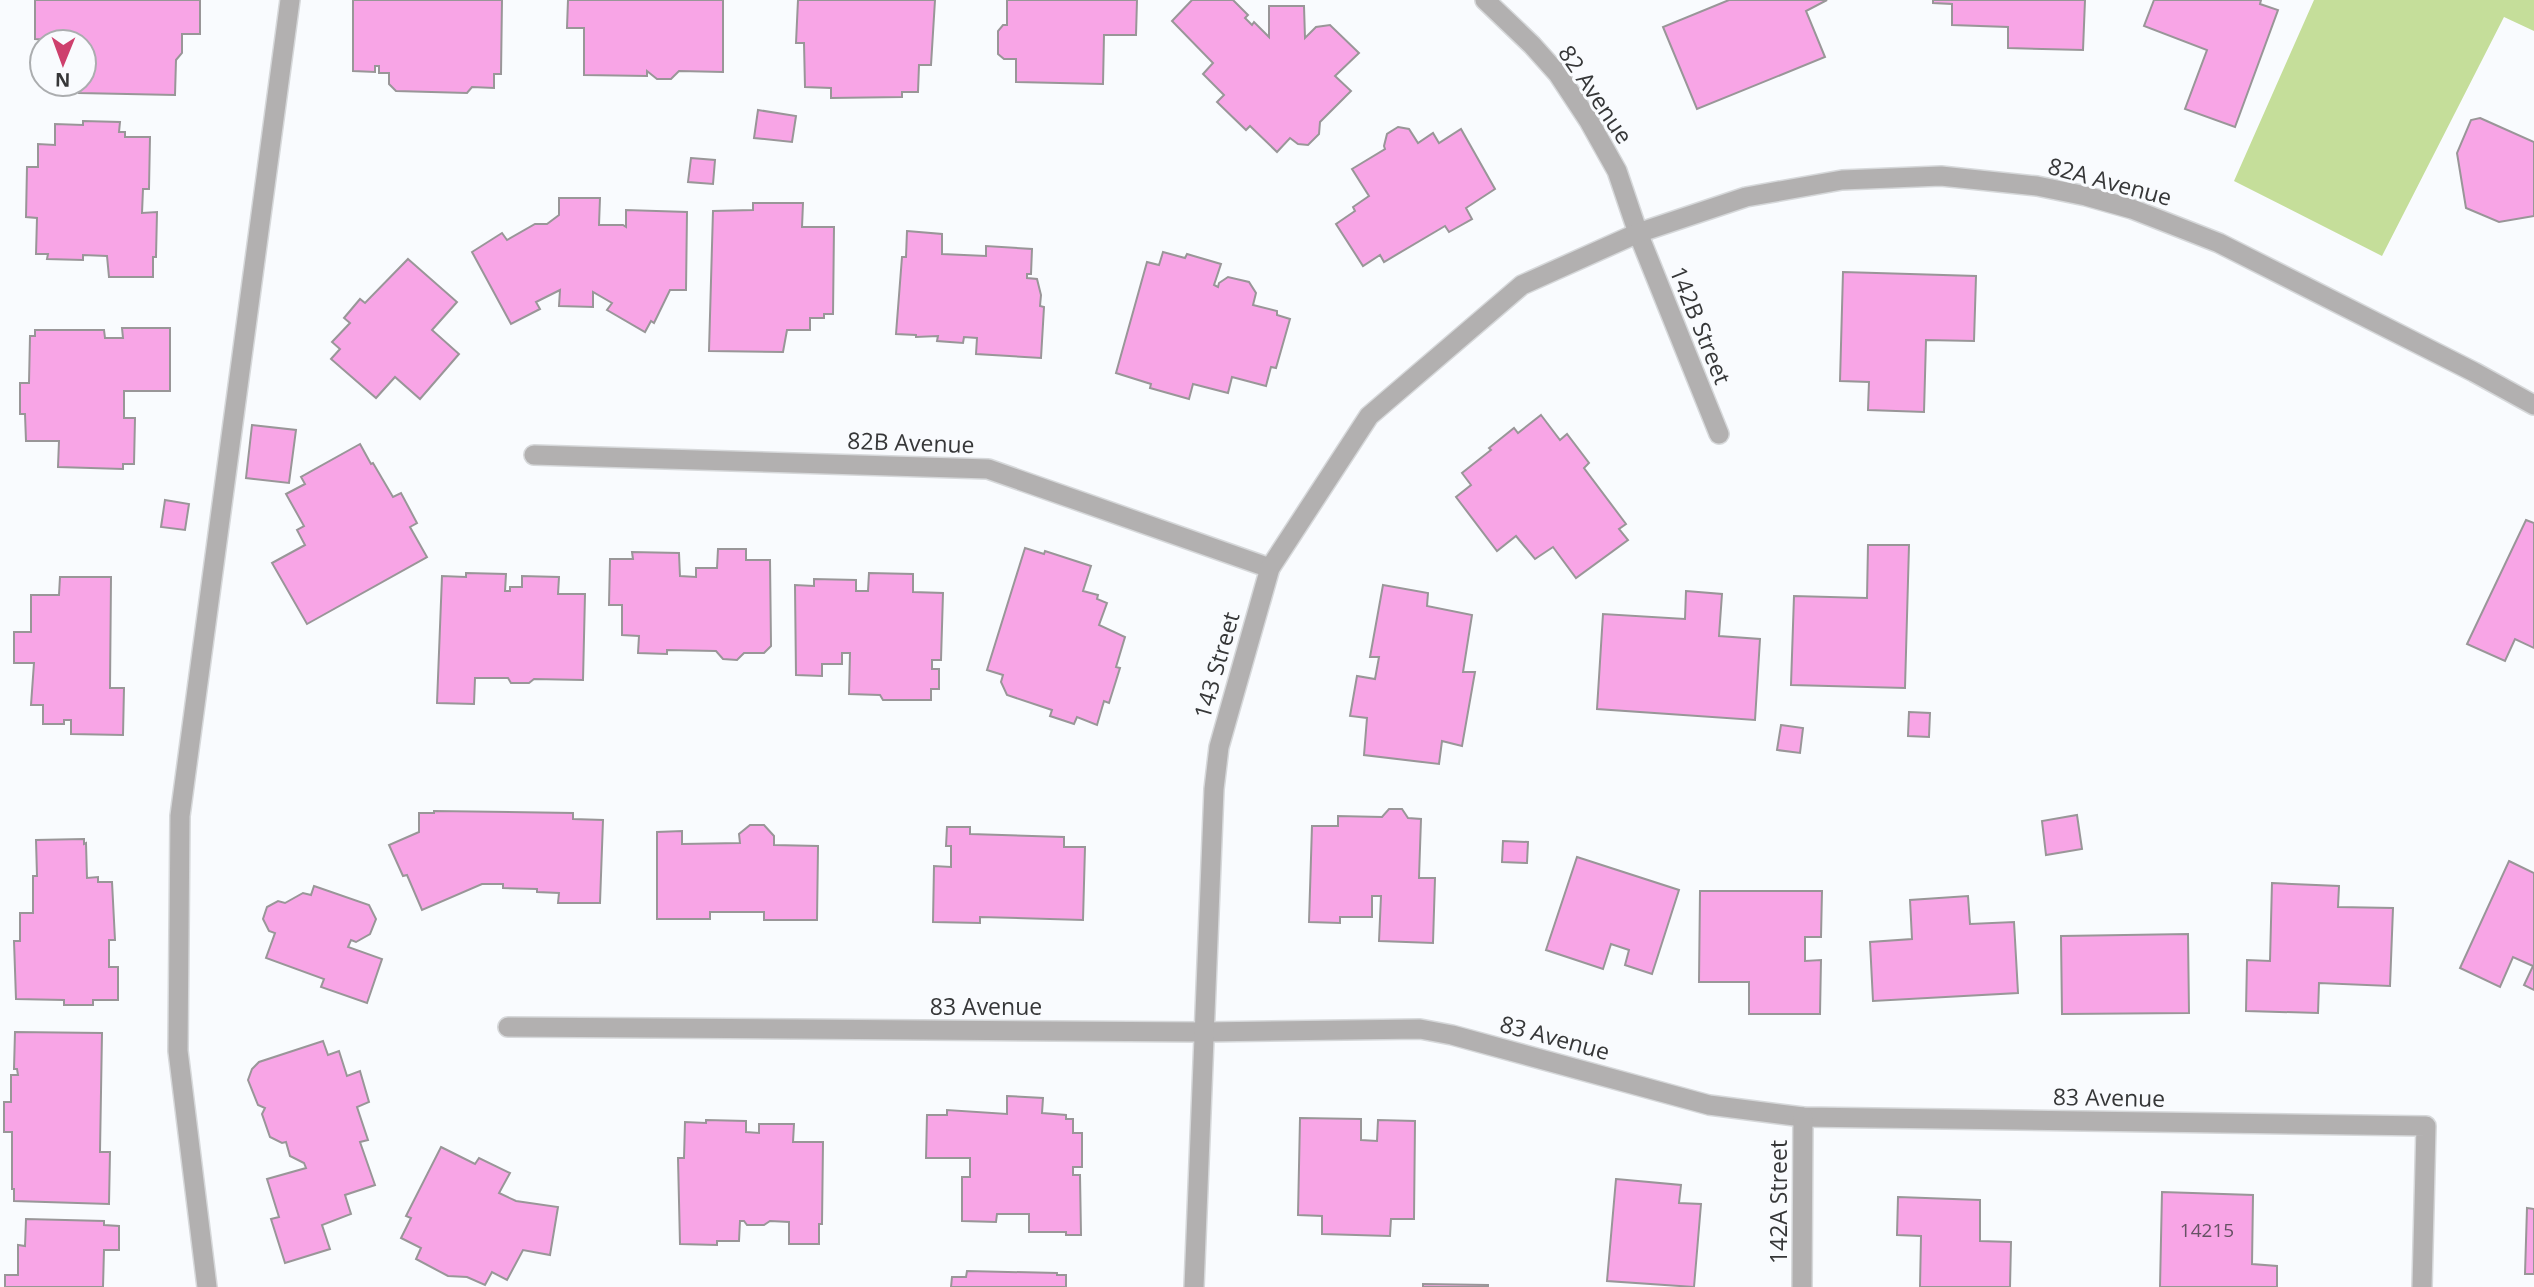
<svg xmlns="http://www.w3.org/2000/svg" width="2534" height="1287" font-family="'Open Sans',sans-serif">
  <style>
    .green { fill: #c5de9a }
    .building { fill: #f8a5e6; stroke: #999698; stroke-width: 2 }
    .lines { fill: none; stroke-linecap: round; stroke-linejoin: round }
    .service-casing { stroke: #d6d8da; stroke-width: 22 }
    .minor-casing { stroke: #d6d8da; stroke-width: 22 }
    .service { stroke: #b2b0b0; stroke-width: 19 }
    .minor { stroke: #b2b0b0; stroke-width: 19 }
    .labels { text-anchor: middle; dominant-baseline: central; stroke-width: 6; stroke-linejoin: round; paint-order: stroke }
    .number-label { font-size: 19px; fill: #665264 }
    .street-label { font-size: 23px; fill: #363738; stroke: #f9fbfe }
  </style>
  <rect width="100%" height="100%" fill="#f9fbfe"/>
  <polygon class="green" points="2314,0 2534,0 2534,31 2504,17 2382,256 2234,181"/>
  <g class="building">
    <polygon points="35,0 200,0 200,34 182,34 182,53 176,60 175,95 79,93 79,84 84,84 84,42 35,39"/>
    <polygon points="353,0 502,0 501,74 494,74 494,88 472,87 467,93 396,91 389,84 389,73 379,73 379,66 375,66 375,72 353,71"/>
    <polygon points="568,0 723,0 723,72 679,71 671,79 657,79 647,71 647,76 584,75 584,28 567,28"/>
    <polygon points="798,0 935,0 931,65 919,65 918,92 902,92 902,97 831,98 831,88 805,87 804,43 796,43"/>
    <polygon points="1007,0 1137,0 1136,35 1104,35 1103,84 1016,82 1016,59 1004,59 998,54 998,31 1003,25 1007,25"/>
    <polygon points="1192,0 1233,0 1248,15 1245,18 1252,25 1254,22 1269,37 1269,6 1304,6 1305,38 1316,27 1330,25 1359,53 1335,76 1351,91 1320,122 1319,134 1308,145 1298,144 1290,138 1277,152 1250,126 1246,130 1217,102 1224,95 1203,74 1213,63 1172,21"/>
    <polygon points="1729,0 1827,0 1806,11 1825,57 1697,109 1663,27"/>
    <polygon points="1933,0 2085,0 2083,50 2008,48 2008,27 1952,25 1952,4 1933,3"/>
    <polygon points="2154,0 2261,0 2260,4 2278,10 2235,127 2185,109 2207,50 2144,26"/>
    <polygon points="758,110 796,116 792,142 754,138"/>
    <polygon points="2480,118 2534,142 2534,216 2499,222 2466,208 2457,153 2471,120"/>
    <polygon points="83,121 120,122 119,132 125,132 125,137 150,137 149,189 143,189 142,213 157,212 156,257 153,257 153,277 109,277 107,256 83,255 83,260 47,259 48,254 36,254 37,218 26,217 27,167 38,167 38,144 55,145 55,124 83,125"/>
    <polygon points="1398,127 1409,129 1418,143 1433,133 1439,143 1461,129 1495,189 1466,208 1472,219 1449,232 1445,226 1384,262 1380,255 1363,266 1336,224 1355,211 1353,207 1369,196 1352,169 1385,149 1384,146 1387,134"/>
    <polygon points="691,158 715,160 713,184 688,182"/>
    <polygon points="559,198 600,198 599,225 623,225 626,227 626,210 687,212 686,290 670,290 654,323 651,321 645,332 607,310 612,303 593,292 593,307 559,306 560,290 536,302 540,309 511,324 472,252 502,233 507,240 535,224 547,224 559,215"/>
    <polygon points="753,203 803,203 802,227 834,227 833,314 824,314 824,318 810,318 810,330 787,330 783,352 709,351 713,211 753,210"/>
    <polygon points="907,231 942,234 942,254 986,256 986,246 1032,249 1031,274 1027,274 1027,278 1037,279 1041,295 1040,306 1044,307 1041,358 976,354 977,338 964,337 963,343 937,341 938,336 916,337 916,335 896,334 902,257 906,257"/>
    <polygon points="1163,252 1185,258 1187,254 1221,264 1214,285 1218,287 1219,283 1228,277 1249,282 1256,293 1253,305 1277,311 1277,315 1290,319 1276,368 1271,367 1266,386 1232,377 1228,393 1193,384 1189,399 1150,388 1151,384 1116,373 1147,262 1159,265"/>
    <polygon points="408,259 457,302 432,330 459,354 420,399 395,377 376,398 331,359 340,349 332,342 350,323 344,318 360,299 365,303"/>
    <polygon points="1843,272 1976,276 1974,341 1926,340 1924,412 1868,410 1869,382 1840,381"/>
    <polygon points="122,328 170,328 170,391 124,391 124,418 135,418 134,464 123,464 123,469 58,467 59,441 26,441 25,414 20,414 20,383 29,383 30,336 35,336 35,330 104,330 105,338 123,338"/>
    <polygon points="1541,415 1560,440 1567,434 1589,463 1584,468 1626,524 1619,529 1628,540 1576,578 1553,547 1535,559 1516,536 1497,551 1456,497 1471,485 1462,473 1491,450 1489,448 1514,428 1518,433"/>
    <polygon points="252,425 296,430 289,483 246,478"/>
    <polygon points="360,444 371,464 373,463 393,497 401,493 417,523 410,527 427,557 307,624 272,563 305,545 297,530 304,526 286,494 305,484 301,477"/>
    <polygon points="165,500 189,504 185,530 161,527"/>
    <polygon points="2526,520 2534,523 2534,648 2515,639 2505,661 2467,644"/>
    <polygon points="1868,545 1909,545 1905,688 1791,685 1794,596 1867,598"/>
    <polygon points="1025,548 1044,554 1045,551 1091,566 1083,591 1098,595 1097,599 1107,603 1099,625 1125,637 1116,667 1120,668 1109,703 1104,701 1097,725 1077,717 1074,724 1050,716 1052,710 1007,695 1001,682 1003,675 987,670"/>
    <polygon points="718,549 746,549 746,560 770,560 771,646 764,653 744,653 737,660 723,659 716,651 667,650 667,654 638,653 639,636 622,635 622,605 609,605 610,559 633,559 632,552 679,553 680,576 696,577 696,568 717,568"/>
    <polygon points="466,573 506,574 505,591 510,591 510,587 522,587 522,576 559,577 558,594 585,594 583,680 534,679 529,683 511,683 508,678 475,678 474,704 437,703 442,576 466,577"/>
    <polygon points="869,573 913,574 913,592 943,593 941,660 932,660 932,669 939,669 939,689 931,689 931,700 883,700 880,695 849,694 850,653 842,653 842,664 822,664 822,676 796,675 795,585 814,586 814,579 856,580 856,591 868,591"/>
    <polygon points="60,577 111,577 110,688 124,688 123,735 71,734 71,720 64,720 64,724 43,724 43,705 31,705 34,663 14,663 14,632 31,632 31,595 59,595"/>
    <polygon points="1383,585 1428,593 1427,606 1472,615 1463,672 1475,672 1462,746 1442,741 1439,764 1364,755 1367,718 1350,716 1357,676 1375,679 1379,657 1370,657"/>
    <polygon points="1686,591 1722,594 1719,636 1760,639 1755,720 1597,709 1603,614 1685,619"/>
    <polygon points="1909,712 1930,713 1929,737 1908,736"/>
    <polygon points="1781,725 1803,728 1800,753 1777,750"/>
    <polygon points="1389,809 1402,809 1408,818 1421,819 1419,878 1435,878 1433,943 1379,941 1381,896 1372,896 1372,917 1340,917 1340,923 1309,922 1312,826 1338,826 1338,816 1382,817"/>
    <polygon points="434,811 573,813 573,819 603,820 600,903 558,903 559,893 537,892 537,889 503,888 503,884 482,884 422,910 407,875 403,876 389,845 419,832 419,813 434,813"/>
    <polygon points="2077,815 2082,849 2046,855 2042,821"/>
    <polygon points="750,825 764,825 774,836 774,845 818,846 817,920 764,920 764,912 710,912 710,919 657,919 657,832 682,831 682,844 740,843 739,834"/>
    <polygon points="947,827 970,827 970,834 1064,837 1064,847 1085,847 1083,920 980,917 980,923 933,922 934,866 951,867 951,846 946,846"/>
    <polygon points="84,839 84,844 86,843 87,878 98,877 98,882 112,882 115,940 109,940 109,967 118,967 118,1000 93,1000 93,1005 64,1005 64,1000 16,999 14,941 20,941 20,913 33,913 33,876 37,876 36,840"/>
    <polygon points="1503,841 1528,842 1527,863 1502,862"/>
    <polygon points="1577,857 1679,890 1652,974 1625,965 1629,950 1611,944 1603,969 1546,950"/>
    <polygon points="2509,861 2534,873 2534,990 2524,985 2533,966 2513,957 2500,987 2460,968"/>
    <polygon points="2272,883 2339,886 2338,907 2393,908 2390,986 2319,983 2318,1013 2246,1011 2247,960 2270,961"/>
    <polygon points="314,886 369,905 376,919 370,934 356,942 351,940 348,947 382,959 367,1003 321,987 324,979 266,958 275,933 269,931 263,919 267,907 278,901 285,903 303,893 311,895"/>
    <polygon points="1700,891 1822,891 1821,937 1805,937 1805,961 1821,960 1820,1014 1749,1014 1749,982 1699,982"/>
    <polygon points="1968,896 1970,924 2014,922 2018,993 1873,1001 1870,942 1912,939 1910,900"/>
    <polygon points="2188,934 2189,1013 2062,1014 2061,936"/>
    <polygon points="15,1032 102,1033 100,1152 110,1152 109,1204 14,1201 14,1189 12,1189 12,1132 4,1132 4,1102 11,1102 11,1075 18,1075 17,1069 14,1069"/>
    <polygon points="323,1041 328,1055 339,1051 347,1076 360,1071 369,1102 357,1107 368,1140 360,1142 375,1185 345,1195 351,1214 322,1225 330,1249 285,1263 271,1219 279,1217 267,1179 306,1168 304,1163 290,1156 286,1142 282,1143 270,1137 262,1114 265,1108 258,1105 248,1080 252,1069 259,1062"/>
    <polygon points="1007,1096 1043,1098 1042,1113 1066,1115 1066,1119 1073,1119 1073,1133 1082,1133 1082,1167 1073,1167 1073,1175 1080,1175 1081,1235 1066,1235 1066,1232 1029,1232 1029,1214 997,1214 996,1222 962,1221 962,1177 970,1177 970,1158 926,1158 927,1115 947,1115 947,1110 1007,1114"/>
    <polygon points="1300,1118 1361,1119 1361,1140 1377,1141 1378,1120 1415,1121 1414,1219 1391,1219 1390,1236 1322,1234 1322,1216 1298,1215"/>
    <polygon points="706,1120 746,1121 746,1132 759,1133 759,1124 794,1124 793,1142 823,1142 822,1224 819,1224 819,1244 789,1244 789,1222 770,1221 764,1225 747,1225 744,1221 740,1221 739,1241 717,1241 717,1245 680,1244 678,1158 684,1158 685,1122 706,1123"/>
    <polygon points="441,1147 475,1164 479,1158 510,1173 499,1193 516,1201 558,1207 550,1255 523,1250 507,1280 492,1272 485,1285 467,1277 448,1276 416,1259 421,1248 401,1238 411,1218 406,1216"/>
    <polygon points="1616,1179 1681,1185 1679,1203 1701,1204 1694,1287 1607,1281"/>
    <polygon points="2162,1192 2253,1195 2252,1264 2277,1266 2277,1287 2160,1287"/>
    <polygon points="1898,1197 1980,1200 1980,1241 2011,1242 2010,1287 1920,1287 1921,1236 1897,1235"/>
    <polygon points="2527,1208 2534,1209 2534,1274 2525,1274"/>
    <polygon points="26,1219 104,1221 104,1225 119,1226 119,1250 104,1250 103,1287 5,1287 5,1275 18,1275 18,1245 25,1246"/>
    <polygon points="967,1271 1057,1273 1057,1275 1066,1275 1066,1287 951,1287 952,1277 966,1277"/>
    <polygon points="1423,1284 1488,1285 1488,1287 1423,1287"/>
  </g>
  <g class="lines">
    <defs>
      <polyline id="service" points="207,1287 178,1051 180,816 290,0"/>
      <g id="minor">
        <polyline points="1485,0 1532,45 1558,74 1589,121 1617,171 1638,233 1719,434"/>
        <polyline points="534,455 988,469 1270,568"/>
        <polyline points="508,1027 1204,1032 1420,1029 1452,1035 1709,1105 1803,1117 2426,1126 2422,1287"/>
        <polyline points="1194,1287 1214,789 1219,747 1270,568 1369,416 1522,285 1638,233 1746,197 1842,180 1941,176 2037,186 2086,196 2132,209 2219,243 2474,372 2534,405"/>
        <polyline points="1802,1287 1803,1117"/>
      </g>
    </defs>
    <use href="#service" class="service-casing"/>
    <use href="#minor" class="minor-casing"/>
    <use href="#service" class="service"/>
    <use href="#minor" class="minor"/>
  </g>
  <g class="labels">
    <g class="number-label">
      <text x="2207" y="1230">14215</text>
    </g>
    <g class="street-label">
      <text transform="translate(1596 94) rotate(56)">82 Avenue</text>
      <text transform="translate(2110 181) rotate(15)">82A Avenue</text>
      <text transform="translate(1701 325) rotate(68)">142B Street</text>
      <text transform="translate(911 442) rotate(2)">82B Avenue</text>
      <text transform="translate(1216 665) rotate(-74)">143 Street</text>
      <text x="986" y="1006">83 Avenue</text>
      <text transform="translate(1555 1037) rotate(15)">83 Avenue</text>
      <text transform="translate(2109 1097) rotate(1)">83 Avenue</text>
      <text transform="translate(1778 1202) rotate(-90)">142A Street</text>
    </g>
  </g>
  <g transform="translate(63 63) rotate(181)"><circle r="33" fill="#f9fbfe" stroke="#abadaf" stroke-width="2"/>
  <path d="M0-5L12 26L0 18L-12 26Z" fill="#ce406d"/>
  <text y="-10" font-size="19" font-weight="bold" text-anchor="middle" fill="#363738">N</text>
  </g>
</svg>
